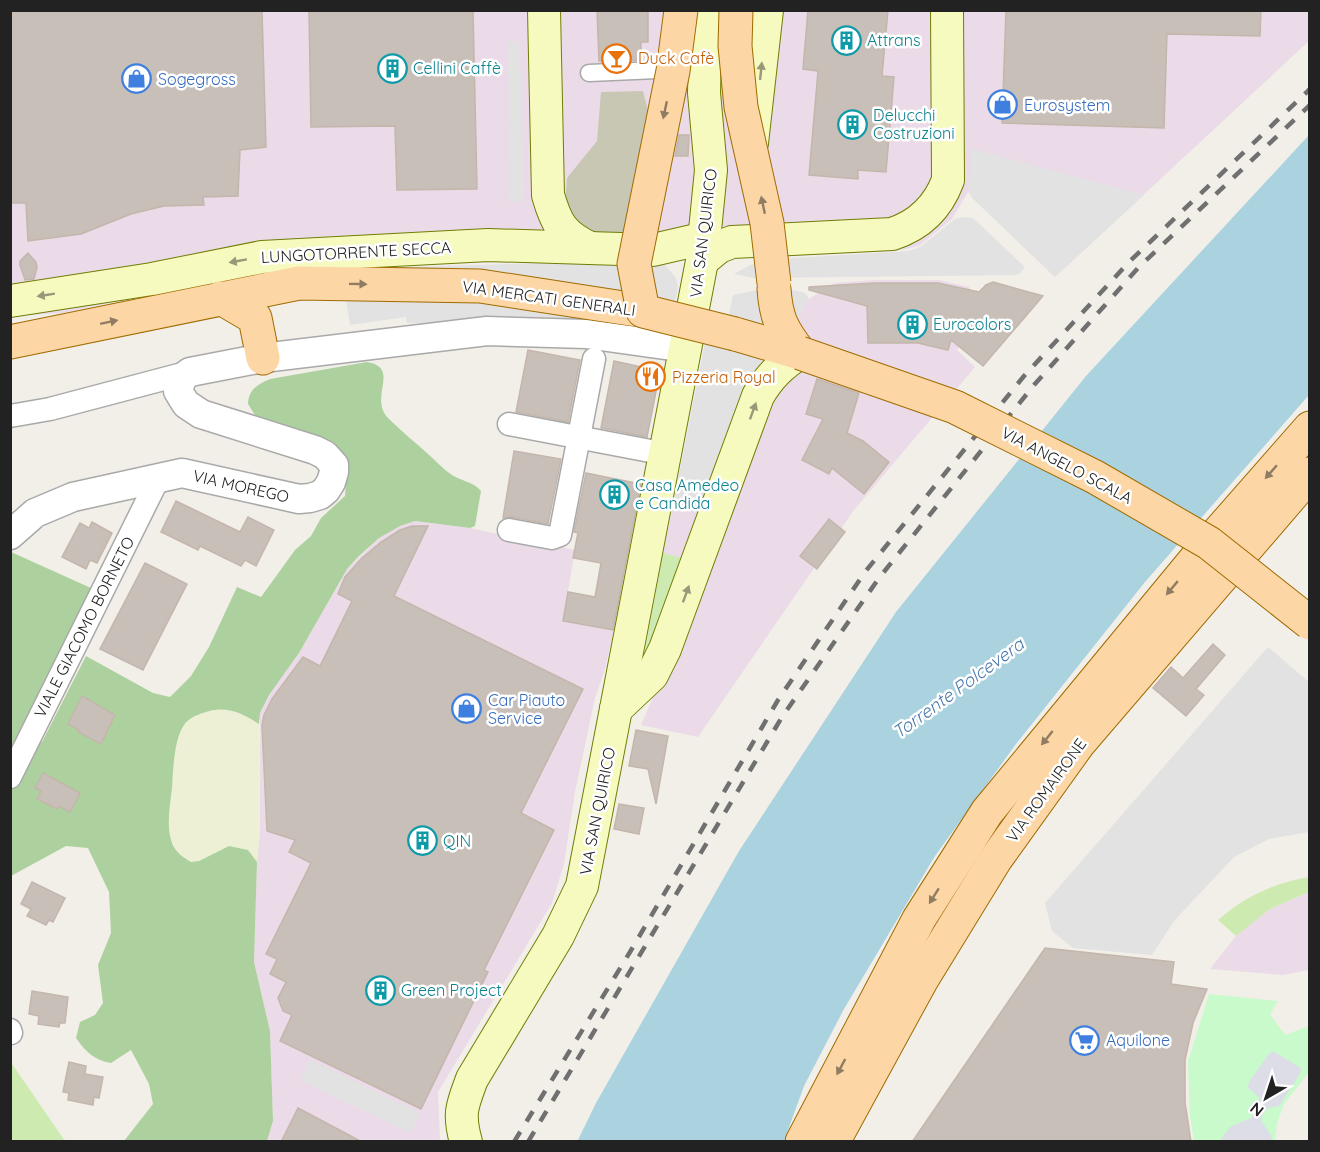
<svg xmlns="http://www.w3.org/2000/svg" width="1320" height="1152" font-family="Quicksand,sans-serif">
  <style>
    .industrial { fill: #ebdbe8 }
    .construction { fill: #c7c7b4 }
    .farmland { fill: #eef0d5 }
    .grass { fill: #cdebb0 }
    .forest { fill: #add19e }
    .park { fill: #c8facc }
    .parking { fill: #e2e2e2 }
    .plaza { fill: #dddde8 }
    .water { fill: #aad3df }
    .building { fill: #c7bfb8; stroke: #c4b6ab; stroke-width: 1.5 }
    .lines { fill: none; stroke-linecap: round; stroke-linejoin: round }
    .pedestrian-casing { stroke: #a9a9a9; stroke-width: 19 }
    .minor-casing { stroke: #a9a9a9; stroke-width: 25 }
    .tertiary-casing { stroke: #a9a9a9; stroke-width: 31 }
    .secondary-casing { stroke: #707d05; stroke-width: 34 }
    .primary-casing { stroke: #a06b00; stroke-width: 35 }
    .pedestrian { stroke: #fff; stroke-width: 16 }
    .minor { stroke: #fff; stroke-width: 22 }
    .tertiary { stroke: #fff; stroke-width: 28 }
    .secondary { stroke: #f7fabf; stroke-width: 32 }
    .primary { stroke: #fcd6a4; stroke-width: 33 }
    .rail { stroke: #707070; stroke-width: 4.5; stroke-dasharray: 12 12; stroke-linecap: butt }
    .primary-bridge-casing { stroke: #a06b00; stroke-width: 35; stroke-linecap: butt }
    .primary-bridge { stroke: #fcd6a4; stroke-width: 33 }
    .oneway { fill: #979978 }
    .oneway2 { fill: #8f7c63 }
    .labels { text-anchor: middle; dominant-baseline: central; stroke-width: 5; stroke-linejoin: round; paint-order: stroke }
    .culture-label { font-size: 16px; fill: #0d838f; stroke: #fff; text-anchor: start }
    .food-label { font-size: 16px; fill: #c56008; stroke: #fff; text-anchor: start }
    .shop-label { font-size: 16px; fill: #366cbe; stroke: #fff; text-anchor: start }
    .street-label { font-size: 16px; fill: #222; stroke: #fff }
    .water-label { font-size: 18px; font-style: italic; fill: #4a7aab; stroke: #fff }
  </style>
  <rect width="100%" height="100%" fill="#f2efe9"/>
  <g class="industrial">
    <polygon points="11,11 1309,11 1309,41 1055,277 968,192 952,219 919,246 896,251 776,257 274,267 64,313 11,316"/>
    <polygon points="875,280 939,280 969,287 974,298 989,310 957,350 975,367 854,510 698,737 641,725 676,645 700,563 663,553 671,515 681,509 809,299 834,283"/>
    <polygon points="415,521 470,528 575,550 563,621 614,630 605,669 595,698 575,792 564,864 552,903 438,1092 440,1141 267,1141 273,1121 270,1031 254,962 257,862 260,831 260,713 269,695 299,653 347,569 379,538 400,525"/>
    <polygon points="1309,892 1309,970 1283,975 1210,969 1236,936 1249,924 1270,909"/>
  </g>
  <polygon class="construction" points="643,91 650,119 625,237 584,235 565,205 567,178 597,141 601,92"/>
  <polygon class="farmland" points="221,708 246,716 259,724 260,831 257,862 248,850 229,846 199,861 191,862 179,854 171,840 169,819 174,756 182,726 196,715"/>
  <g class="grass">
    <polygon points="663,553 686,559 656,654 643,661"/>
    <path d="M1309 877V892L1270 909 1236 936 1218 920C1245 896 1274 883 1309 877Z"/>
    <polygon points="10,1061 65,1141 11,1141"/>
  </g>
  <path class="forest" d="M367 362C402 368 367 398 389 419 401 431 415 442 427 453 436 461 443 469 452 475 461 481 474 482 481 491L475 526 470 528 415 521 400 526 379 538 359 556 347 569 299 653 269 695 260 713 259 724C240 712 225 705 203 713 196 715 188 719 184 725 174 739 173 771 172 788 170 806 166 826 172 843 176 853 183 857 191 862L199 861 229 846 248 850 257 862 254 962 270 1031 273 1121 267 1141H124L153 1104 149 1084 131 1050 111 1063C94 1060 86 1052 76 1038L80 1022 95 1015 103 1003 98 965 111 933 109 892 88 848 66 846 11 876V552L91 588 23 734 42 742 86 656 153 693 170 697 191 676 209 647 237 587 261 597 295 550 311 536 321 518 345 496 346 483 342 461 258 420 248 404C248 390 258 384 270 379Z"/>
  <polygon class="park" points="1209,994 1278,1001 1270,1014 1285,1035 1309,1026 1309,1072 1284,1104 1277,1123 1275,1141 1194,1141 1190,1116 1188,1061"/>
  <g class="parking">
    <polygon points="508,41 520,42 524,201 510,202"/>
    <polygon points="972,149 1144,195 1055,277 972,198 967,185 971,170"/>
    <polygon points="963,217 973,218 1025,267 1019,274 1014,275 755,278 734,274 750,265 777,259 908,251 920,247 955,219"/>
    <polygon points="645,260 657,261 665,265 676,278 678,287 671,326 407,323 406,317 350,325 345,294 297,270"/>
    <polygon points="777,286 805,293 809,299 767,371 715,517 681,509 671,515 710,317 728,319 733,295"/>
    <polygon points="1268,647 1309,682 1309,832 1269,839 1234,857 1174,921 1152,955 1073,948 1052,931 1045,903"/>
    <polygon points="310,1060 420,1113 410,1133 300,1080"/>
  </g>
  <polygon class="plaza" points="1273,1051 1301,1068 1300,1074 1279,1106 1267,1108 1262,1116 1261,1121 1271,1135 1272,1141 1220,1141 1230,1127 1251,1118 1260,1098 1248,1088 1249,1082 1268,1055"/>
  <polygon class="water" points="1309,135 1309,395 1145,582 1016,744 935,856 844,1009 804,1086 784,1141 577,1142 596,1103 739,851 896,612 1086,376"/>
  <g class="building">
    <polygon points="10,10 262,10 266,147 240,150 238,196 203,197 204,205 164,206 131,214 81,234 28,241 26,203 10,203"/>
    <polygon points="309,10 473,10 477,189 397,190 395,126 311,127"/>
    <polygon points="597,10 648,10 648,42 641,42 641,60 599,61"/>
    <polygon points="808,10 888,10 882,76 894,77 886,172 858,170 858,179 809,175 818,71 803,69"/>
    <polygon points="1006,10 1261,10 1260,36 1167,34 1164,128 1002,123"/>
    <polygon points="679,135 689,135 688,156 675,156"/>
    <polygon points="28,253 36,262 37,267 34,279 25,280 20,265 20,261"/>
    <polygon points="993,282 1043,296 983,366 951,340 948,350 918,343 868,343 867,306 809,290 809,287 875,283 938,283 979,292 986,285"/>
    <polygon points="528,350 580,360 568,422 516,412"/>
    <polygon points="614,361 660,371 647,437 601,428"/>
    <polygon points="817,379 859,393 847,433 863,441 889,462 864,494 832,468 829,474 802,460 823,419 806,414"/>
    <polygon points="514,451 561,459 548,524 511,517 503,518"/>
    <polygon points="586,473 641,484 613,630 563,621 568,592 595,597 601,563 573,558 578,533 574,532"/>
    <polygon points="176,501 240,532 248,517 274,530 256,566 245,560 241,566 200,546 198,550 161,532"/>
    <polygon points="829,519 845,532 817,569 800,556"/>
    <polygon points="92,522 112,533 97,563 90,560 86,569 62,557 80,523 89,528"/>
    <polygon points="412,526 428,526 394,596 583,689 521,813 554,830 484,970 488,972 421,1109 280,1041 292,1015 283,1011 278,998 286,982 270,974 277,959 266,954 311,863 289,852 295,840 267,831 262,725 264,715 272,699 303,657 320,666 352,601 338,594 345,577 362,558 381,542 400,530"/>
    <polygon points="145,563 187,584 143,670 100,649"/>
    <polygon points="1213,644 1225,655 1196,689 1204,695 1186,716 1153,688 1171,667 1183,678"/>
    <polygon points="82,696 115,715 101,744 78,732 79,730 68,724"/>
    <polygon points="636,730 668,736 656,804 648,769 629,766"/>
    <polygon points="43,773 80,793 70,812 59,806 57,809 37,799 41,791 35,788"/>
    <polygon points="619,804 644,808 639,834 614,829"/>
    <polygon points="32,882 65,898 53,922 49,920 46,925 27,916 31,909 21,904"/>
    <polygon points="1045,948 1174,962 1171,984 1207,989 1193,1023 1185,1060 1185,1102 1191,1142 912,1142"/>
    <polygon points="32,991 68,997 65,1023 60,1023 59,1027 38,1024 39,1016 29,1014"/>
    <polygon points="69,1062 86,1066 85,1074 103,1077 99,1098 94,1097 93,1105 68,1100 69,1093 63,1092"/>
    <polygon points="298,1108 362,1142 281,1142"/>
  </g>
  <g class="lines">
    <defs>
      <polyline id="pedestrian" points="589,73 657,70"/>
      <g id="minor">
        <polyline points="10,416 50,409 190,372"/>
        <polyline points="509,424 666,454"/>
        <polyline points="509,530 552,538 560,535 594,359"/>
        <polyline points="10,777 159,477"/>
        <polyline points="10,1030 11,1033"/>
      </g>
      <polyline id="tertiary" points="10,535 35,513 73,497 182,473 299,499 310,498 320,495 326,490 331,482 334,472 334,465 325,455 315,450 201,414 186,404 178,391 182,378 190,372 263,358 487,331 586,334 686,348"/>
      <g id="secondary">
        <path d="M544 10 548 195C556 223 562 235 590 248"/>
        <polyline points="752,143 767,10"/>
        <path d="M702 261 719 247 732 242 892 234C920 225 938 207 948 180L947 10"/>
        <polyline points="10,301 152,279 262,257 488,245 653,250 705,238"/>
        <path d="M616 709 652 675 665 649 758 396C769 377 781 365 800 353"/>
        <path d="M466 1142C458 1113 462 1106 472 1079L558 936 582 886 702 261 711 170 704 93 706 10"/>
      </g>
      <g id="primary">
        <path d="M774 289C776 318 782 330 800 353"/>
        <polyline points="221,298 255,318 263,358"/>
        <polyline points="735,334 800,353"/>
        <polyline points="10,342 299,283 480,286 643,311"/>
        <polyline points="802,1142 919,919 987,812 1209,543 1310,428"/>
        <polyline points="833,1142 922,979 995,860 1079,743 1310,474"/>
      </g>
    </defs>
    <use href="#pedestrian" class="pedestrian-casing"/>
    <use href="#minor" class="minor-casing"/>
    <use href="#tertiary" class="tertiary-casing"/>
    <use href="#secondary" class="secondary-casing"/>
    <use href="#primary" class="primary-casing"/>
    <use href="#pedestrian" class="pedestrian"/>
    <use href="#minor" class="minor"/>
    <use href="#tertiary" class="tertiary"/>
    <use href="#secondary" class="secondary"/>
    <use href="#primary" class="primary"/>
    <g class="rail">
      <polyline points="514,1142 630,952 778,700 865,572 1024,376 1129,262 1310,89"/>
      <polyline points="528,1142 782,717 879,578 1034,385 1138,268 1310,105"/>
    </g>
    <defs>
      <g id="primary-bridge">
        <polyline points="681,10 673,71 634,264 643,311 735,334"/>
        <polyline points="736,10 735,46 741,107 767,223 774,283"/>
        <polyline points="800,353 955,407 1095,477 1209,543 1310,623"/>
      </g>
    </defs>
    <use href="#primary-bridge" class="primary-bridge-casing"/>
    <use href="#primary-bridge" class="primary-bridge"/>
  </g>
  <defs><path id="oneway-solid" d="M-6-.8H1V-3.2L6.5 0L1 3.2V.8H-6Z" transform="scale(1.5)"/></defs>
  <g class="oneway">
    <use href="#oneway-solid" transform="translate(761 71) rotate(-84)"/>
    <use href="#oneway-solid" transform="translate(238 261) rotate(170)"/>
    <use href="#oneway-solid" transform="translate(46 295) rotate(171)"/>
    <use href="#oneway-solid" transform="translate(753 411) rotate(-70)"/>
    <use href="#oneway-solid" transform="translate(686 594) rotate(-70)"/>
  </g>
  <g class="oneway2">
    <use href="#oneway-solid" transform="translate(665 110) rotate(102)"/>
    <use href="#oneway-solid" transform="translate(763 205) rotate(-102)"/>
    <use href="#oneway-solid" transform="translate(358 284) rotate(1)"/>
    <use href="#oneway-solid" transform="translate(109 322) rotate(-12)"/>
    <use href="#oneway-solid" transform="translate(1271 472) rotate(131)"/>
    <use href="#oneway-solid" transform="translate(1172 588) rotate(130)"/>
    <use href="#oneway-solid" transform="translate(1047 738) rotate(129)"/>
    <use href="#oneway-solid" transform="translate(934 896) rotate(122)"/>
    <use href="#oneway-solid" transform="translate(841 1067) rotate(118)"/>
  </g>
  <defs>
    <symbol id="building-ring" viewBox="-11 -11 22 22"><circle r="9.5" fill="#fff" stroke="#0f9aa8" stroke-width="1.5"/><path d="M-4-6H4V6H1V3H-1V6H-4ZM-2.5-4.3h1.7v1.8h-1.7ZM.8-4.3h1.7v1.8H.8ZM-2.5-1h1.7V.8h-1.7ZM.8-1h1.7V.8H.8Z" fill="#0f9aa8"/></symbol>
    <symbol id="bar-ring" viewBox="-11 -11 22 22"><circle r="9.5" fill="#fff" stroke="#e8710a" stroke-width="1.5"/><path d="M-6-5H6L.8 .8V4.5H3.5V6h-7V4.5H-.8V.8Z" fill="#e8710a"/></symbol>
    <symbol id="shop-ring" viewBox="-11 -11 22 22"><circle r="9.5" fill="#fff" stroke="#3f7fe0" stroke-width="1.5"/><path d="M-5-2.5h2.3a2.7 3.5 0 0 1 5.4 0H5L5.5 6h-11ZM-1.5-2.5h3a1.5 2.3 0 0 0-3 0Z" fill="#3f7fe0"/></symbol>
    <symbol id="restaurant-ring" viewBox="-11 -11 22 22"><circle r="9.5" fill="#fff" stroke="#e8710a" stroke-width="1.5"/><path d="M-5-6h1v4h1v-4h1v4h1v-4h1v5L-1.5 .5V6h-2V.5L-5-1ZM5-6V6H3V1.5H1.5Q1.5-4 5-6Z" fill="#e8710a"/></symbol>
    <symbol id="supermarket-ring" viewBox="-11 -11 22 22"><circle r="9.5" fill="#fff" stroke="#3f7fe0" stroke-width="1.5"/><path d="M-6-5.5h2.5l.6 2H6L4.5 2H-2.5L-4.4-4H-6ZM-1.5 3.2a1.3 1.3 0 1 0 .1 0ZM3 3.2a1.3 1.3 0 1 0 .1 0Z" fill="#3f7fe0"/></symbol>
  </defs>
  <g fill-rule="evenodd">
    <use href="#building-ring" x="830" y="24" width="33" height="33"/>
    <use href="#bar-ring" x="600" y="42" width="33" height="33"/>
    <use href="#building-ring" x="376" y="52" width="33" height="33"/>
    <use href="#shop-ring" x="120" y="62" width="33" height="33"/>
    <use href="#shop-ring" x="986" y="88" width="33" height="33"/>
    <use href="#building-ring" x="836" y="108" width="33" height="33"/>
    <use href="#building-ring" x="896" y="308" width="33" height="33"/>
    <use href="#restaurant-ring" x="634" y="360" width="33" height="33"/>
    <use href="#building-ring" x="598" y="478" width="33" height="33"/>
    <use href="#shop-ring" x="450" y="692" width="33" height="33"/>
    <use href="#building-ring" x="406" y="824" width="33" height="33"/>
    <use href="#building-ring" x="364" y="974" width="33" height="33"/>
    <use href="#supermarket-ring" x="1068" y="1024" width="33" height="33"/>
  </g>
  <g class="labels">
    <g class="culture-label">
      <text x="867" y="40">Attrans</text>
      <text x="413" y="68">Cellini Caffè</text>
      <text x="873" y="115">Delucchi<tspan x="873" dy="18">Costruzioni</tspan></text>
      <text x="933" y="324">Eurocolors</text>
      <text x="635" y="485">Casa Amedeo<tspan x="635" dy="18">e Candida</tspan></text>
      <text x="443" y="841">QIN</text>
      <text x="401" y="990">Green Project</text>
    </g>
    <g class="food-label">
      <text x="638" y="58">Duck Cafè</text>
      <text x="672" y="377">Pizzeria Royal</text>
    </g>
    <g class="shop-label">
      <text x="158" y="79">Sogegross</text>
      <text x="1024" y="105">Eurosystem</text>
      <text x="488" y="700">Car Piauto<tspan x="488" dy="18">Service</tspan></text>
      <text x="1106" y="1040">Aquilone</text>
    </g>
    <g class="street-label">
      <text transform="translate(703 233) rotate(-83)">VIA SAN QUIRICO</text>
      <text transform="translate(356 252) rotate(-3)">LUNGOTORRENTE SECCA</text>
      <text transform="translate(549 298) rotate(8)">VIA MERCATI GENERALI</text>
      <text transform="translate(1067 465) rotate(28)">VIA ANGELO SCALA</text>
      <text transform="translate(241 486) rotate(13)">VIA MOREGO</text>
      <text transform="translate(84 627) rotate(-63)">VIALE GIACOMO BORNETO</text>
      <text transform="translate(1046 790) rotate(-54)">VIA ROMAIRONE</text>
      <text transform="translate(597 811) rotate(-79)">VIA SAN QUIRICO</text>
    </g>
    <g class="water-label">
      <text transform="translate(958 688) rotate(-36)">Torrente Polcevera</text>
    </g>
  </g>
  <rect width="1320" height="1152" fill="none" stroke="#222222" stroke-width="24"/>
  <g transform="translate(1266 1098) rotate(219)" stroke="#ffffff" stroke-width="4.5" paint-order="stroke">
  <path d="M0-4.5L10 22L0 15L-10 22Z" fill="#222222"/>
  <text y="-9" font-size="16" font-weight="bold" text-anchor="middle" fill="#222222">N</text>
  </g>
</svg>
